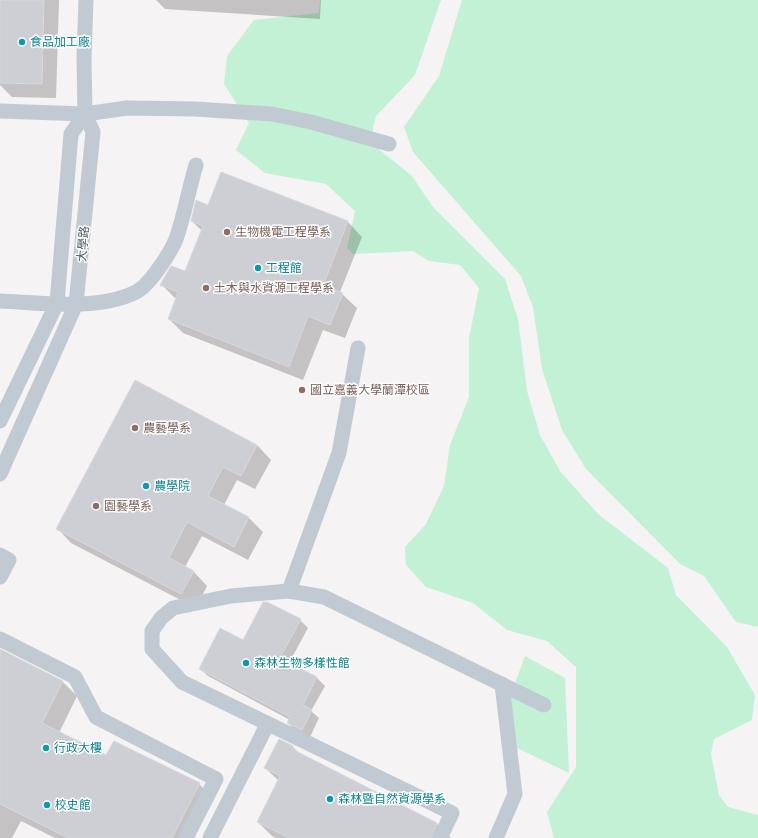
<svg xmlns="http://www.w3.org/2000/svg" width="758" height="838" font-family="Roboto,'Noto Sans TC',sans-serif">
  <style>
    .green { fill: #c3f1d5 }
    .shadow { fill: #0003 }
    .building { fill: #cdcfd5; stroke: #d7d9de }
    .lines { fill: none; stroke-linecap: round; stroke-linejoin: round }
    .minor { stroke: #c1cad2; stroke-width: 15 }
    .culture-dot { fill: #0f9aa8; stroke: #fff; stroke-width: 1.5 }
    .education-dot { fill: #8d6e63; stroke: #fff; stroke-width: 1.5 }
    .labels { text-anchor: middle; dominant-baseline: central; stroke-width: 3; stroke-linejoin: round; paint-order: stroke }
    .culture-label { font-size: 12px; fill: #0d838f; stroke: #fff; text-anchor: start }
    .education-label { font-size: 12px; fill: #785e54; stroke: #fff; text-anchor: start }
    .street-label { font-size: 12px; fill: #4a5661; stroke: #fff }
  </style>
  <rect width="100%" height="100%" fill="#f5f3f3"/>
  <g class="green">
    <polygon points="320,0 441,0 415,75 376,116 370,142 412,176 433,207 505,279 518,319 527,391 540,435 560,471 598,514 668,568 676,595 727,647 755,695 752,720 714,739 711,754 719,795 728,807 758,815 758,838 554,838 547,812 576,767 576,667 547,641 507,630 473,603 426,587 406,565 405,547 426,524 444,486 450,445 469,397 469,338 479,288 460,265 429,261 413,251 353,254 347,248 355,211 326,184 265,173 236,150 249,123 224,84 227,56 254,20 319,13"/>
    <polygon points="462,0 758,0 758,627 736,622 704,576 680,564 586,469 562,430 542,369 533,307 521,276 413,152 404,127 439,76"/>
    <polygon points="525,656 565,678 569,773 517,748 510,697"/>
  </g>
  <g class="shadow">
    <polygon points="0,0 59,0 56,98 12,97 0,85"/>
    <polygon points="156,0 321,0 320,19 165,9"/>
    <polygon points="222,173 348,222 362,237 340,292 357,308 345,338 323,330 303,380 183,333 169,319 176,299 162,285 186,273 202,231 192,221 209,206"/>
    <polygon points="257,445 271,460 255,489 237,480 224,505 249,518 263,532 248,560 202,536 185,567 193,571 207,586 196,608 71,543 57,528"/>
    <polygon points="300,620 308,628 289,663 317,678 325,686 311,711 319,718 310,737 296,731 288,723 290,720 208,676 200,669 243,641"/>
    <polygon points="0,650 63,682 77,696 59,733 107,756 199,784 213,798 194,838 55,838 21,821 12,838 0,838"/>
    <polygon points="280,740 293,747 300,754 437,824 451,838 276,838 272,836 258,822 279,781 265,768"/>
  </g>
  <g class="building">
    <polygon points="0,0 44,0 42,84 0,83"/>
    <polygon points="221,172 348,221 323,286 343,293 330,325 308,316 289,367 168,319 178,292 160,285 171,266 185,271 203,226 191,221 196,200 208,205"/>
    <polygon points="135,380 257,445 241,476 223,467 208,496 249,517 234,547 187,522 169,558 194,571 181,594 56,529"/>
    <polygon points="263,602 267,602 301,619 280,658 317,677 303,705 312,710 302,730 287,723 290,717 199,669 220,628 243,640"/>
    <polygon points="0,649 63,681 42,723 106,755 114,741 200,783 172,838 68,838 0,804"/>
    <polygon points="279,739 293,746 292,749 437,823 431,838 289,838 257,822 280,776 264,768"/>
  </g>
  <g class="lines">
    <g class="minor">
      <polyline points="0,111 85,114 127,108 195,109 272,114 311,122 389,144"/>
      <path d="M0 301C42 303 98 311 136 292 149 286 171 252 176 239 184 217 189 188 196 165"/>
      <polyline points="0,421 57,303 71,134 85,114"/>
      <polyline points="0,474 76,304 93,132 85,114 84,58 86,0"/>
      <polyline points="0,555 9,560 0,577"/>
      <polyline points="289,591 339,453 358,348"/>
      <polyline points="0,639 75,677 96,717 216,779 186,838"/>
      <polyline points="210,838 267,725"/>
      <polyline points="440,838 452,813 182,682 152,649 152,631 161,618 173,608 231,596 289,591 324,597 544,705"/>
      <polyline points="496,838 515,794 502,684"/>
    </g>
  </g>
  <g class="culture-dot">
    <circle cx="22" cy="42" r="4"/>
    <circle cx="258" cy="268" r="4"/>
    <circle cx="146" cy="486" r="4"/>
    <circle cx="246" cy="663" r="4"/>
    <circle cx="46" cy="748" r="4"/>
    <circle cx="330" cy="799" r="4"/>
    <circle cx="47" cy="805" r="4"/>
  </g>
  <g class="education-dot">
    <circle cx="227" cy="232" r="4"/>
    <circle cx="206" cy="288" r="4"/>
    <circle cx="302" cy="390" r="4"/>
    <circle cx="135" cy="428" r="4"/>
    <circle cx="96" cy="506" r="4"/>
  </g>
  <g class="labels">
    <g class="culture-label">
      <text x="30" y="42">食品加工廠</text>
      <text x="266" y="268">工程館</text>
      <text x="154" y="486">農學院</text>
      <text x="254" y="663">森林生物多樣性館</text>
      <text x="54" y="748">行政大樓</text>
      <text x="338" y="799">森林暨自然資源學系</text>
      <text x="55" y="805">校史館</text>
    </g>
    <g class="education-label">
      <text x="235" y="232">生物機電工程學系</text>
      <text x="214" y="288">土木與水資源工程學系</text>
      <text x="310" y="390">國立嘉義大學蘭潭校區</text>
      <text x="143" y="428">農藝學系</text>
      <text x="104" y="506">園藝學系</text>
    </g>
    <g class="street-label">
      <text transform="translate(83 244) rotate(-85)">大學路</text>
    </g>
  </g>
</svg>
